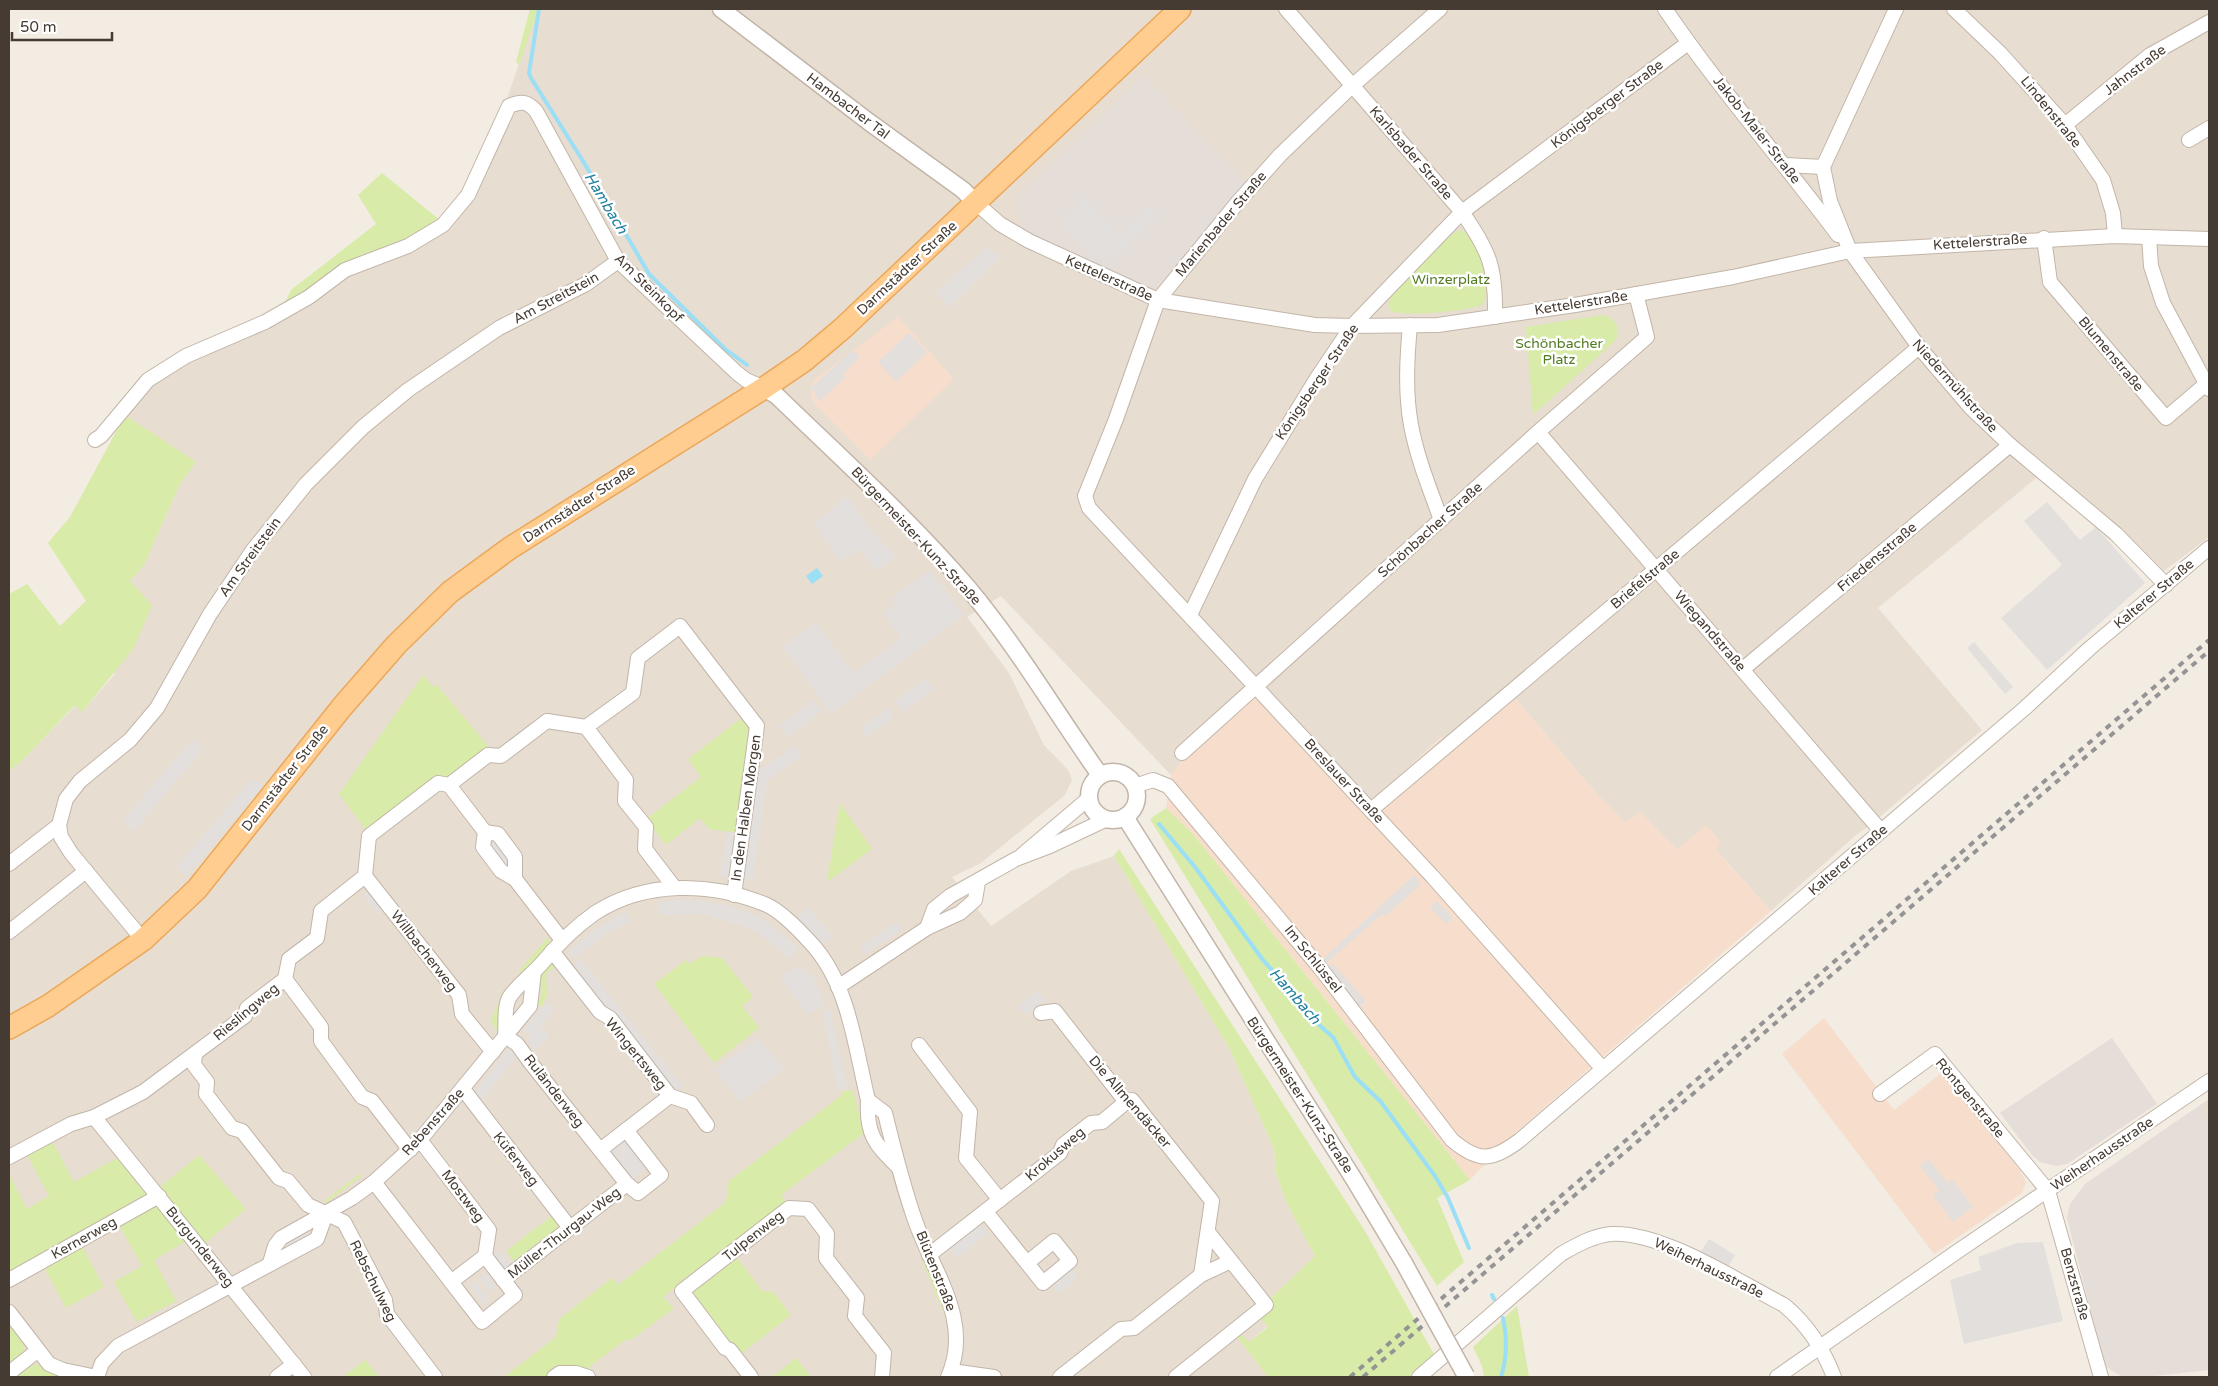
<svg xmlns="http://www.w3.org/2000/svg" width="2218" height="1386" font-family="'Varela Round',sans-serif">
  <style>
    .residential { fill: #e8ddd1 }
    .commercial { fill: #f7decc }
    .industrial { fill: #e5ddd8 }
    .green { fill: #d8eba8 }
    .parking { fill: #e3dfdc }
    .water { fill: #9adff5 }
    .lines { fill: none; stroke-linecap: round; stroke-linejoin: round }
    .stream { stroke: #9adff5; stroke-width: 4 }
    .minor-casing { stroke: #c2b5a8; stroke-width: 16 }
    .tertiary-casing { stroke: #c2b5a8; stroke-width: 19 }
    .primary-casing { stroke: #eca758; stroke-width: 24 }
    .minor { stroke: #fff; stroke-width: 14 }
    .tertiary { stroke: #fff; stroke-width: 16 }
    .primary { stroke: #ffcd90; stroke-width: 21 }
    .rail { stroke: #949494; stroke-width: 4; stroke-dasharray: 6 6; stroke-linecap: butt }
    .tertiary-bridge-casing { stroke: #c2b5a8; stroke-width: 19; stroke-linecap: butt }
    .tertiary-bridge { stroke: #fff; stroke-width: 16 }
    .labels { text-anchor: middle; dominant-baseline: central; stroke-width: 5; stroke-linejoin: round; paint-order: stroke }
    .street-label { font-size: 14px; fill: #453b33; stroke: #fff }
    .park-label { font-size: 14px; fill: #537b22; stroke: #fff }
    .water-label { font-size: 15px; font-style: italic; fill: #2280a0; stroke: #fff }
  </style>
  <rect width="100%" height="100%" fill="#f3ece3"/>
  <g class="residential">
    <polygon points="538,9 2209,9 2209,537 2164,571 2046,470 1878,608 1982,730 1869,826 1856,835 1771,911 1717,851 1706,826 1677,850 1640,812 1625,823 1596,793 1514,697 1451,748 1441,737 1363,810 1214,736 1182,761 1171,775 1001,596 967,617 1009,673 1044,745 1068,770 1072,780 1065,795 981,863 952,877 991,926 1071,871 1114,856 1229,1048 1274,1149 1276,1173 1286,1202 1315,1256 1272,1297 1268,1326 1249,1342 1237,1337 1268,1377 9,1377 9,771 22,761 76,705 82,712 114,675 130,581 144,565 180,484 195,462 125,415 151,376 441,221 459,199 504,107"/>
    <polygon points="2209,1099 2209,1137 2203,1103"/>
  </g>
  <g class="commercial">
    <polygon points="898,317 954,379 870,460 815,404 812,399 811,387 814,380"/>
    <polygon points="1256,694 1363,810 1442,737 1451,748 1514,697 1596,793 1625,822 1640,812 1677,850 1706,825 1720,840 1717,851 1771,911 1515,1133 1470,1180 1193,834 1166,808 1171,775 1182,761 1214,736"/>
    <polygon points="1824,1018 1894,1110 1944,1071 2020,1171 2026,1182 2022,1193 1934,1254 1782,1054"/>
  </g>
  <g class="industrial">
    <polygon points="1143,75 1246,182 1185,253 1157,297 1021,229 1016,198"/>
    <polygon points="2112,1038 2157,1104 2067,1164 2056,1166 2040,1162 2032,1155 2000,1113"/>
    <polygon points="2203,1103 2209,1137 2209,1370 2145,1377 2123,1377 2106,1367 2101,1352 2067,1218 2070,1204 2085,1184"/>
  </g>
  <g class="green">
    <polygon points="530,9 538,9 519,65 516,62"/>
    <polygon points="382,173 441,221 282,309 291,290 376,224 358,195"/>
    <path d="M1461 230C1478 237 1493 288 1483 304 1474 311 1401 317 1391 311L1388 305 1390 298C1401 286 1447 232 1461 230Z"/>
    <path d="M1603 315C1616 318 1622 330 1615 341L1533 415 1526 327Z"/>
    <polygon points="125,415 196,462 180,484 144,565 130,581 152,605 134,648 82,712 75,705 22,761 9,771 9,594 27,584 60,626 86,601 48,543 70,517"/>
    <polygon points="423,675 433,687 436,684 488,746 487,748 449,778 437,776 366,830 339,794"/>
    <polygon points="743,717 752,729 738,833 709,829 700,818 666,845 646,819 701,777 688,759"/>
    <polygon points="840,803 872,849 827,882"/>
    <polygon points="1166,808 1193,834 1470,1180 1437,1198 1464,1262 1437,1286 1150,819"/>
    <polygon points="1119,849 1365,1231 1435,1356 1411,1377 1268,1377 1237,1337 1241,1334 1249,1342 1268,1327 1261,1318 1270,1310 1272,1297 1315,1256 1286,1202 1276,1173 1274,1149 1229,1048 1114,856"/>
    <polygon points="548,937 550,943 522,974 519,971"/>
    <polygon points="702,956 722,958 753,997 742,1006 759,1028 714,1063 654,984 686,960 690,964"/>
    <polygon points="552,959 557,965 546,974 547,995 542,1007 537,1004 542,995 540,970"/>
    <polygon points="515,981 503,1004 496,1031 491,1020 503,991"/>
    <polygon points="853,1090 864,1133 781,1195 786,1203 663,1297 674,1308 631,1340 625,1340 589,1367 591,1370 561,1366 546,1377 504,1377 556,1337 559,1319 612,1278 618,1285 726,1202 729,1181 842,1095 842,1092"/>
    <polygon points="52,1141 74,1182 119,1157 148,1191 147,1196 9,1273 9,1174 27,1209 49,1196 27,1155"/>
    <polygon points="199,1155 246,1209 205,1243 160,1187"/>
    <polygon points="360,1174 362,1176 326,1203 324,1201"/>
    <polygon points="155,1206 160,1206 188,1240 154,1260 176,1301 137,1322 114,1282 142,1266 119,1225"/>
    <polygon points="553,1215 561,1221 559,1233 517,1265 506,1251"/>
    <polygon points="82,1246 104,1287 66,1308 44,1267"/>
    <polygon points="736,1256 762,1291 773,1292 791,1315 741,1354 734,1345 730,1344 693,1293 693,1290"/>
    <polygon points="923,1257 949,1317 946,1318 921,1258"/>
    <polygon points="1517,1306 1529,1377 1484,1377 1482,1366 1473,1347"/>
    <polygon points="9,1322 25,1347 22,1356 9,1367"/>
    <polygon points="796,1358 811,1377 772,1377"/>
    <polygon points="365,1360 379,1377 343,1377"/>
    <polygon points="35,1364 67,1377 15,1377"/>
  </g>
  <g class="parking">
    <polygon points="1084,197 1119,233 1147,206 1159,217 1114,260 1104,249 1096,257 1060,221"/>
    <polygon points="987,246 1000,257 949,308 936,293"/>
    <polygon points="909,333 927,352 896,382 878,362"/>
    <polygon points="853,350 860,357 843,374 846,377 820,401 811,388"/>
    <polygon points="847,496 871,530 896,557 876,571 860,549 840,562 814,524"/>
    <polygon points="2047,502 2080,540 2096,527 2145,583 2047,670 2001,618 2062,565 2024,521"/>
    <polygon points="929,571 964,615 831,714 783,647 816,622 853,673 901,639 883,613 896,603 891,598"/>
    <polygon points="1974,642 2013,687 2005,694 1967,648"/>
    <polygon points="926,678 935,689 903,712 895,701"/>
    <polygon points="813,700 822,711 788,737 779,726"/>
    <polygon points="887,708 894,717 867,737 860,728"/>
    <polygon points="192,739 203,749 133,832 122,822"/>
    <polygon points="794,746 802,755 767,781 753,880 743,878 756,773"/>
    <polygon points="253,778 263,786 186,876 176,867"/>
    <polygon points="727,832 738,833 732,877 720,876"/>
    <polygon points="488,836 494,837 510,859 509,867 501,866 486,846"/>
    <polygon points="1414,875 1421,884 1387,915 1381,915 1326,963 1323,959"/>
    <polygon points="368,891 383,911 378,915 363,896"/>
    <polygon points="673,900 695,900 730,906 759,917 799,948 789,959 777,947 752,929 703,914 660,915 657,903"/>
    <polygon points="1437,901 1453,918 1446,924 1430,907"/>
    <polygon points="806,906 833,936 822,944 798,917"/>
    <polygon points="625,912 631,921 612,930 575,957 567,952 600,926"/>
    <polygon points="896,922 902,930 865,954 860,946"/>
    <polygon points="580,959 683,1086 675,1093 612,1011 605,1010 571,966"/>
    <polygon points="1332,963 1366,1001 1360,1007 1328,968"/>
    <polygon points="797,966 813,977 825,1005 807,1014 780,977"/>
    <polygon points="1038,991 1045,1001 1025,1015 1017,1006"/>
    <polygon points="545,1002 554,1009 539,1028 543,1029 550,1038 534,1051 527,1041 532,1037 523,1030"/>
    <polygon points="830,1009 847,1088 838,1090 822,1010"/>
    <polygon points="758,1038 784,1069 740,1102 715,1070"/>
    <polygon points="508,1049 517,1056 483,1100 474,1093"/>
    <polygon points="626,1140 647,1168 631,1180 610,1152"/>
    <polygon points="1929,1159 1947,1183 1952,1179 1973,1207 1953,1222 1933,1195 1939,1190 1920,1166"/>
    <polygon points="979,1222 988,1233 957,1258 949,1246"/>
    <polygon points="309,1227 308,1240 285,1253 286,1239"/>
    <polygon points="1709,1239 1735,1255 1724,1274 1696,1259"/>
    <polygon points="2043,1242 2063,1321 1964,1344 1950,1280 1981,1270 1978,1257 2017,1243"/>
    <polygon points="500,1251 513,1269 506,1275 492,1256"/>
    <polygon points="1071,1269 1078,1278 1059,1294 1052,1285"/>
    <polygon points="486,1273 497,1287 490,1293 479,1278"/>
    <polygon points="475,1281 490,1301 484,1305 470,1286"/>
  </g>
  <polygon class="water" points="817,568 823,576 812,584 806,576"/>
  <g class="lines">
    <g class="stream">
      <polyline points="539,9 529,73 531,78 586,166 649,274 725,349 747,365"/>
      <polyline points="1159,824 1195,867 1263,960 1291,991 1305,1013 1333,1037 1355,1077 1381,1102 1435,1176 1448,1198 1469,1248"/>
      <polyline points="1492,1295 1494,1299"/>
      <path d="M1501 1377C1507 1358 1507 1337 1503 1318"/>
    </g>
    <defs>
      <g id="minor">
        <path d="M1286 9 1462 212C1490 252 1496 268 1495 317"/>
        <polyline points="1440,9 1352,86 1280,155 1238,202 1158,300 1116,419 1085,496 1089,508 1432,876 1602,1068"/>
        <path d="M1665 9C1718 87 1781 159 1838 235"/>
        <polyline points="1896,9 1823,167 1830,201 1850,251 1919,347 1971,408 2010,445 2116,534 2166,585"/>
        <polyline points="1954,9 2000,53 2065,125 2103,180 2113,213 2115,236"/>
        <polyline points="2065,125 2150,55 2209,22"/>
        <polyline points="2189,140 2209,128"/>
        <polyline points="1786,165 1823,167"/>
        <polyline points="976,203 1000,224 1029,241 1158,300 1315,325 1352,326 1438,325 1575,305 1733,277 1850,251 2115,236 2209,239"/>
        <polyline points="2149,237 2151,266 2163,303 2209,389"/>
        <polyline points="2044,238 2050,282 2166,418 2206,384"/>
        <path d="M1410 325C1407 358 1405 392 1411 425 1417 458 1430 489 1441 520"/>
        <polyline points="1538,432 1881,831"/>
        <path d="M95 440 101 436 148 380 186 356 265 322 309 297 345 270 408 246 443 225 468 195 509 106C521 101 527 101 536 111L618 261 737 373 746 380 764 388"/>
        <polyline points="1190,615 1255,479 1317,378 1352,326 1462,212 1688,43"/>
        <polyline points="1743,669 2010,445"/>
        <polyline points="586,727 626,780 625,801 646,827 645,849 674,887"/>
        <polyline points="1182,753 1538,432 1647,337 1636,294"/>
        <polyline points="449,785 485,832 483,847 501,871 515,879 562,940"/>
        <path d="M1135 786 1153 780 1168 786 1321 969 1452 1140C1479 1163 1492 1161 1520 1140L2025 708 2090 648 2209 548"/>
        <polyline points="1371,810 1919,347"/>
        <polyline points="485,832 498,834 515,857 515,879"/>
        <polyline points="1022,855 1088,799"/>
        <polyline points="9,864 59,825"/>
        <polyline points="365,876 459,995 462,1014 493,1052"/>
        <polyline points="927,928 934,909 950,896 1016,859 1050,846 1105,820"/>
        <polyline points="9,932 86,871"/>
        <polyline points="143,940 71,853 61,837 59,825 66,799 80,781 130,740 157,708 210,614 253,550 306,484 363,427 408,390 499,328 586,284 618,261"/>
        <polyline points="552,951 600,1012 610,1018 670,1096 691,1103 707,1125"/>
        <polyline points="285,979 321,1027 321,1041 362,1097 372,1101 410,1150"/>
        <polyline points="838,987 927,928 960,913 975,900 978,882"/>
        <polyline points="1041,1013 1055,1011 1126,1102 1132,1100 1212,1201 1201,1275 1134,1328 1121,1329 1060,1377"/>
        <path d="M505 1036C506 1026 504 1007 509 998 515 987 534 973 543 962 558 944 575 927 595 913 646 880 712 882 767 905 782 912 799 930 810 942 849 983 855 1047 868 1100 866 1135 875 1144 898 1167"/>
        <polyline points="505,1036 517,1044 530,1062 627,1184 638,1193 661,1175 626,1130 600,1150"/>
        <polyline points="919,1045 970,1112 966,1158 1000,1200"/>
        <polyline points="195,1054 194,1065 207,1082 206,1094 232,1128 242,1131 279,1178 288,1181 308,1205 344,1222 385,1300 387,1314 435,1377"/>
        <polyline points="463,1089 570,1228"/>
        <polyline points="1880,1094 1935,1054 2048,1191 2101,1377"/>
        <path d="M868 1100 885 1113C894 1150 903 1187 916 1223 934 1273 973 1322 948 1377"/>
        <polyline points="94,1117 304,1377"/>
        <polyline points="626,1130 670,1096"/>
        <polyline points="420,1140 489,1230 485,1256 451,1282"/>
        <polyline points="9,1157 71,1124 94,1117 143,1092 245,1016 247,1008 285,979 289,959 317,938 321,911 365,876 369,836 438,783 449,785 488,755 501,756 547,721 586,727 633,693 638,658 680,626 757,726 734,895"/>
        <polyline points="374,1182 482,1322 515,1295 485,1256"/>
        <polyline points="986,1212 1043,1283 1070,1261 1054,1241 1027,1263"/>
        <polyline points="929,1255 1060,1153 1063,1145 1091,1123 1102,1122 1126,1102"/>
        <polyline points="270,1263 275,1246 281,1238 352,1198 374,1182 420,1140 530,1006 534,972"/>
        <polyline points="1201,1275 1231,1261"/>
        <polyline points="9,1280 159,1196"/>
        <polyline points="503,1280 627,1184"/>
        <polyline points="9,1312 49,1364 63,1370 97,1377"/>
        <polyline points="951,1371 994,1377"/>
        <polyline points="9,1373 37,1351"/>
        <polyline points="97,1377 102,1363 118,1346 317,1239 326,1214"/>
        <polyline points="277,1377 294,1364"/>
        <polyline points="554,1377 560,1373 576,1373 588,1377"/>
        <polyline points="751,1377 730,1350 725,1348 682,1291 789,1208 808,1209 827,1234 826,1258 857,1298 855,1316 884,1353 882,1377"/>
        <polyline points="1176,1377 1266,1305 1208,1232"/>
        <path d="M1419 1377 1561 1254C1577 1245 1592 1236 1611 1234 1662 1231 1737 1281 1784 1305 1808 1325 1823 1348 1834 1377"/>
        <polyline points="1777,1377 1958,1251 2209,1081"/>
      </g>
      <g id="tertiary">
        <polyline points="721,9 869,122 963,190 976,203"/>
        <path d="M764 388 777 396C842 459 910 520 969 589 1018 648 1056 713 1100 775"/>
        <circle cx="1113" cy="796" r="24"/>
        <polyline points="1125,817 1355,1181 1404,1263"/>
      </g>
      <polyline id="primary" points="9,1028 48,1006 143,940 197,889 342,707 396,645 450,592 510,548 764,388 805,360 843,328 1180,9"/>
    </defs>
    <use href="#minor" class="minor-casing"/>
    <use href="#tertiary" class="tertiary-casing"/>
    <use href="#primary" class="primary-casing"/>
    <use href="#minor" class="minor"/>
    <use href="#tertiary" class="tertiary"/>
    <use href="#primary" class="primary"/>
    <g class="rail">
      <polyline points="1350,1377 2209,640"/>
      <polyline points="1363,1377 2209,651"/>
    </g>
    <defs>
      <polyline id="tertiary-bridge" points="1404,1263 1466,1376"/>
    </defs>
    <use href="#tertiary-bridge" class="tertiary-bridge-casing"/>
    <use href="#tertiary-bridge" class="tertiary-bridge"/>
  </g>
  <g class="labels">
    <g class="street-label">
      <text transform="translate(2135 70) rotate(-37)">Jahnstraße</text>
      <text transform="translate(1607 104) rotate(-37)">Königsberger Straße</text>
      <text transform="translate(848 106) rotate(37)">Hambacher Tal</text>
      <text transform="translate(2051 112) rotate(51)">Lindenstraße</text>
      <text transform="translate(1757 130) rotate(52)">Jakob-Maier-Straße</text>
      <text transform="translate(1411 153) rotate(49)">Karlsbader Straße</text>
      <text transform="translate(1221 224) rotate(-50)">Marienbader Straße</text>
      <text transform="translate(1980 242) rotate(-4)">Kettelerstraße</text>
      <text transform="translate(907 268) rotate(-43)">Darmstädter Straße</text>
      <text transform="translate(1109 278) rotate(24)">Kettelerstraße</text>
      <text transform="translate(649 288) rotate(45)">Am Steinkopf</text>
      <text transform="translate(556 298) rotate(-28)">Am Streitstein</text>
      <text transform="translate(1581 303) rotate(-9)">Kettelerstraße</text>
      <text transform="translate(2111 354) rotate(50)">Blumenstraße</text>
      <text transform="translate(1317 382) rotate(-56)">Königsberger Straße</text>
      <text transform="translate(1955 386) rotate(48)">Niedermühlstraße</text>
      <text transform="translate(579 504) rotate(-33)">Darmstädter Straße</text>
      <text transform="translate(1430 530) rotate(-42)">Schönbacher Straße</text>
      <text transform="translate(916 536) rotate(47)">Bürgermeister-Kunz-Straße</text>
      <text transform="translate(250 557) rotate(-54)">Am Streitstein</text>
      <text transform="translate(1877 557) rotate(-40)">Friedensstraße</text>
      <text transform="translate(1645 579) rotate(-40)">Briefelstraße</text>
      <text transform="translate(2154 594) rotate(-40)">Kalterer Straße</text>
      <text transform="translate(1710 631) rotate(49)">Wiegandstraße</text>
      <text transform="translate(285 778) rotate(-52)">Darmstädter Straße</text>
      <text transform="translate(1344 781) rotate(47)">Breslauer Straße</text>
      <text transform="translate(746 808) rotate(-82)">In den Halben Morgen</text>
      <text transform="translate(1848 860) rotate(-41)">Kalterer Straße</text>
      <text transform="translate(424 951) rotate(52)">Willbacherweg</text>
      <text transform="translate(1313 959) rotate(51)">Im Schlüssel</text>
      <text transform="translate(246 1012) rotate(-40)">Rieslingweg</text>
      <text transform="translate(636 1054) rotate(51)">Wingertsweg</text>
      <text transform="translate(554 1091) rotate(52)">Ruländerweg</text>
      <text transform="translate(1300 1095) rotate(57)">Bürgermeister-Kunz-Straße</text>
      <text transform="translate(1970 1098) rotate(50)">Röntgenstraße</text>
      <text transform="translate(1130 1102) rotate(49)">Die Allmendäcker</text>
      <text transform="translate(433 1122) rotate(-48)">Rebenstraße</text>
      <text transform="translate(1055 1154) rotate(-41)">Krokusweg</text>
      <text transform="translate(2102 1154) rotate(-34)">Weiherhausstraße</text>
      <text transform="translate(516 1159) rotate(52)">Küferweg</text>
      <text transform="translate(463 1196) rotate(53)">Mostweg</text>
      <text transform="translate(564 1233) rotate(-38)">Müller-Thurgau-Weg</text>
      <text transform="translate(753 1236) rotate(-38)">Tulpenweg</text>
      <text transform="translate(84 1238) rotate(-29)">Kernerweg</text>
      <text transform="translate(200 1247) rotate(51)">Burgunderweg</text>
      <text transform="translate(1709 1268) rotate(26)">Weiherhausstraße</text>
      <text transform="translate(936 1271) rotate(68)">Blütenstraße</text>
      <text transform="translate(373 1281) rotate(64)">Rebschulweg</text>
      <text transform="translate(2075 1284) rotate(74)">Benzstraße</text>
    </g>
    <g class="park-label">
      <text x="1451" y="279">Winzerplatz</text>
      <text x="1559" y="343">Schönbacher<tspan x="1559" dy="16">Platz</tspan></text>
    </g>
    <g class="water-label">
      <text transform="translate(606 203) rotate(59)">Hambach</text>
      <text transform="translate(1295 996) rotate(49)">Hambach</text>
    </g>
  </g>
  <rect width="2218" height="1386" fill="none" stroke="#453b33" stroke-width="20"/>
  <path d="M12 32v8h100v-8" fill="none" stroke="#453b33" stroke-width="2.5"/>
  <text x="20" y="32" font-size="15" fill="#453b33" stroke="#ffffff" stroke-width="4" paint-order="stroke">50 m</text>
</svg>
